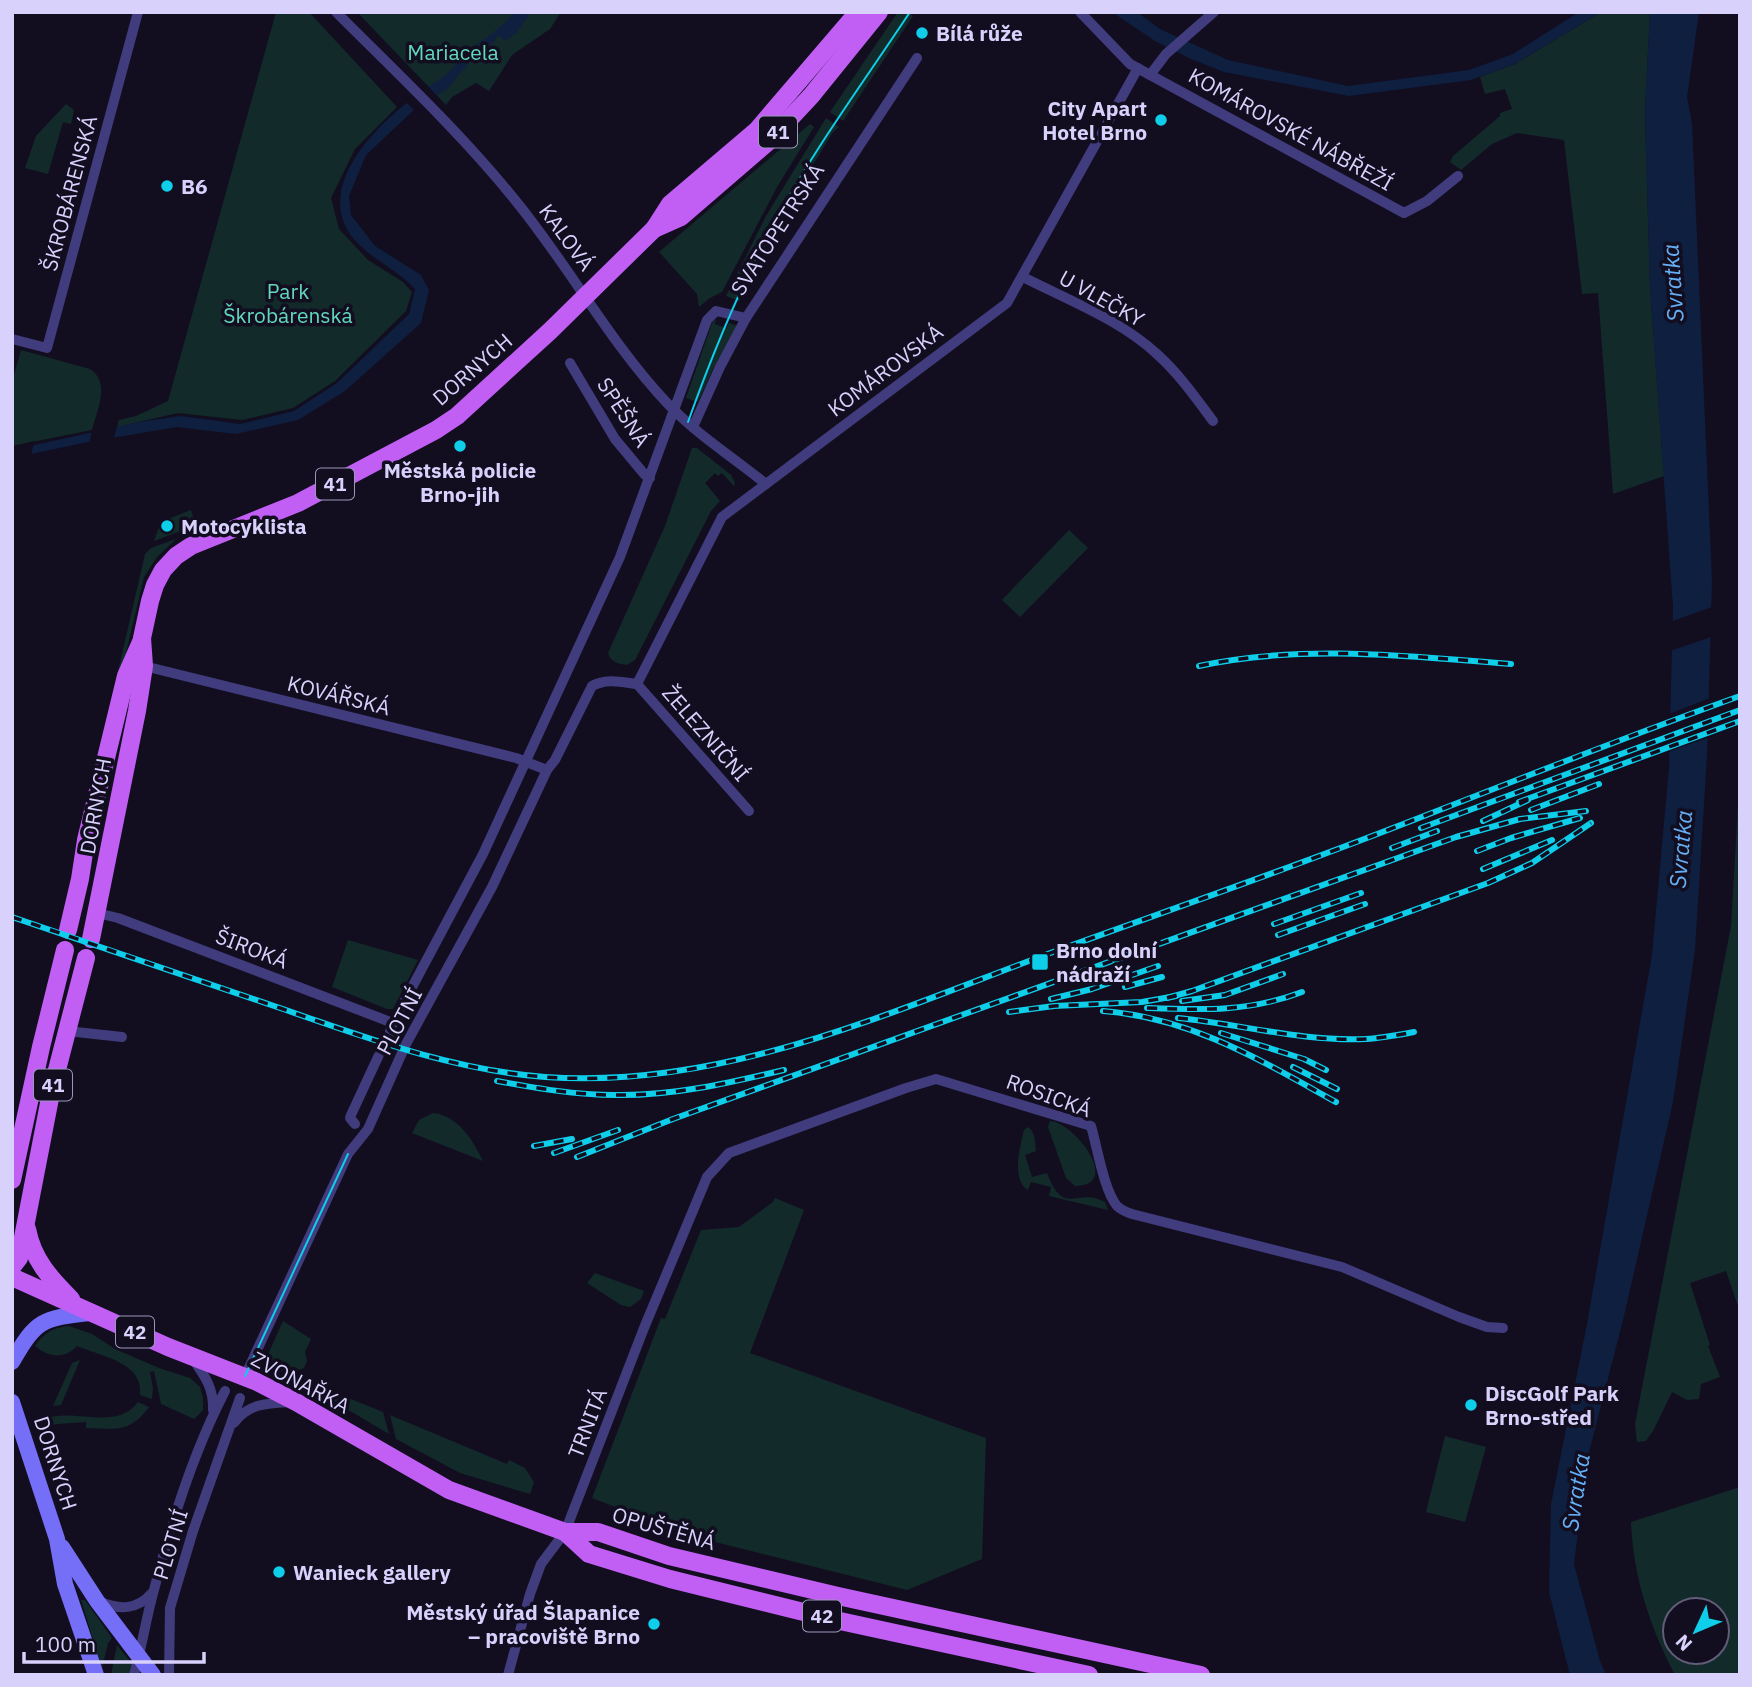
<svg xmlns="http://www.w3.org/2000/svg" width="1752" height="1687" font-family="'IBM Plex Sans',sans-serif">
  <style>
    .green { fill: #122a2a; fill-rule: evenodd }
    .water { fill: #0e1f40 }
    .pier { fill: #120e20 }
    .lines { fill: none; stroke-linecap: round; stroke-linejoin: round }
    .minor-tunnel { stroke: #302b41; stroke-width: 10; stroke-dasharray: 10 5; stroke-linecap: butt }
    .minor { stroke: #403c7d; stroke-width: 10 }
    .secondary { stroke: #756ef6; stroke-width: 16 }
    .primary { stroke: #c15ff5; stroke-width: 18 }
    .tram { stroke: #0eceea; stroke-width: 2 }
    .rail-casing { stroke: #0eceea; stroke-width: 6 }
    .rail { stroke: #120e20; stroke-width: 3.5; stroke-dasharray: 10; stroke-linecap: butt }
    .poi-dot { fill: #0eceea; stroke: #120e20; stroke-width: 2.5 }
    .labels { text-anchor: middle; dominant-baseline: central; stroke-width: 7; stroke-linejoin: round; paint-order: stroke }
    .shield { fill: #120e20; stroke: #9c96ba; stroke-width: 2 }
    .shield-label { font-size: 19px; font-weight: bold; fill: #d7d1fc }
    .poi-label { font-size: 21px; font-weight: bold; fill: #d7d1fc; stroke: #120e20; text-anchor: start }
    .park-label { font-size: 21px; fill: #61d7bd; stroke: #120e20 }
    .street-label { font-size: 21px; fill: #d7d1fc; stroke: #120e20 }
    .water-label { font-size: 23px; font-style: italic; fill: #65aff6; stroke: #120e20 }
  </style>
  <rect width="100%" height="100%" fill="#120e20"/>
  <g class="green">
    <polygon points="276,12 309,12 397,107 355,149 331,198 339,229 368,260 403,282 412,292 406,311 335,381 293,408 242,420 178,413 117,427 119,420 136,416 168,401"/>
    <polygon points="357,12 561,12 550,29 512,55 489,91 476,83 452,97 446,105"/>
    <polygon points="898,12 908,12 913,16 843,121 830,112"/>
    <polygon points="1601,12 1650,12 1645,112 1650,288 1664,476 1613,494 1598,293 1582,294 1564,140 1517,133 1492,144 1461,170 1450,162 1453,156 1500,116 1500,113 1512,109 1505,89 1485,94 1480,77 1515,64"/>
    <polygon points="66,104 74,110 71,124 63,122 48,174 25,168 36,136"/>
    <polygon points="826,118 839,127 833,132 771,234 739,301 726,296 766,216"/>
    <polygon points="810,124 814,127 777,187 722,292 710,298 699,307 697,294 659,252"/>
    <polygon points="716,319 715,324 726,328 729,323 738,326 713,369 698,402 686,398 712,323"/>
    <path d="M21 350 90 369C111 383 97 410 92 430L12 446V382Z"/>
    <path d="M692 448H697L731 475 735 483 734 486 722 473 718 476 715 473 705 483 720 501 711 511 635 660 627 665C619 664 610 662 608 653L665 526Z"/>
    <polygon points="191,510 196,525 154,541 161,522"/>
    <polygon points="1069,530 1088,548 1020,617 1002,600"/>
    <polygon points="176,539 157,557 144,577 116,695 113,693 145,554 151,548"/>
    <polygon points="1740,770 1740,1312 1726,1271 1690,1283 1710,1345 1708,1346 1720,1377 1701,1384 1699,1399 1687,1400 1672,1392 1653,1431 1646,1441 1637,1442 1635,1424 1731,926"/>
    <polygon points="348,940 418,960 393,1009 387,1009 332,987"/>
    <path d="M433 1113C459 1116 473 1141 483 1161L412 1133 419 1120Z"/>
    <path d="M1050 1121C1072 1121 1124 1185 1075 1186L1066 1178 1048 1127Z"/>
    <path d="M1028 1127C1036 1132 1035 1144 1036 1151L1025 1155 1032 1177 1047 1173C1065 1219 1076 1186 1105 1202L1108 1210 1049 1196 1051 1187 1031 1182 1028 1190C1011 1180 1020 1147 1024 1130Z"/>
    <polygon points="775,1198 804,1210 750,1353 986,1438 982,1559 907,1590 691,1536 592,1498 661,1318 665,1319 701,1230 739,1227 773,1202"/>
    <polygon points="595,1273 644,1291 641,1299 630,1307 621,1305 587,1283"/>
    <polygon points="283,1321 311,1339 305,1352 307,1361 304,1368 286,1374 266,1359"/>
    <path d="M69 1326 92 1334 115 1349 159 1368 190 1378 200 1387 203 1398V1410L194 1419 161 1404 154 1371 150 1372 153 1388 152 1399 140 1395C144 1362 100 1356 77 1346 64 1360 48 1357 35 1346 44 1333 54 1327 69 1326Z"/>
    <polygon points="80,1360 61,1405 53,1406 72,1363"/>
    <polygon points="306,1374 304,1380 383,1412 389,1434 291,1376"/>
    <path d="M138 1402 149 1407C130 1433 116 1429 86 1428V1422L45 1425 44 1419C74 1407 116 1432 138 1402Z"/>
    <polygon points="390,1415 507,1464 509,1460 525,1468 534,1482 530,1494 460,1473 396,1439"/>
    <polygon points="1445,1436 1486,1447 1465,1522 1426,1512"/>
    <path d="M1740 1487V1675H1675C1650 1627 1633 1576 1631 1522ZM1675 1610H1717V1652H1675Z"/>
    <polygon points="81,1600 85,1600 112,1638 108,1643 102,1668"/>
    <polygon points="117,1645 133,1665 131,1675 111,1675"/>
  </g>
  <g class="water">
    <path d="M515 12H531L516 33 505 41 499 35 497 36 495 41 473 58 447 89 415 109 366 155 349 196 351 215 375 246 421 275 429 290 421 323 345 391 298 420 236 434 177 427 88 442 12 458V450L139 422 181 416 240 424 294 411 337 383 409 314 415 289C395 266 353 252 343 220 328 175 376 127 409 101 421 91 435 83 448 73 456 66 462 56 470 50 486 37 502 28 515 12Z"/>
    <polygon points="1112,12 1137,12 1160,29 1228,60 1348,86 1469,70 1513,54 1579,12 1601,12 1515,64 1471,80 1349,96 1224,72 1189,58 1155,41"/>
    <polygon points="1650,12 1699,12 1687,97 1692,124 1712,580 1707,755 1695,950 1673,1102 1624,1316 1587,1460 1574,1564 1600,1661 1606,1675 1570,1675 1549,1592 1551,1504 1587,1324 1652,955 1669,768 1673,607 1650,288 1645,112"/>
  </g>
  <g class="pier">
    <polygon points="426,84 439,98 417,113 404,100"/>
    <polygon points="118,423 113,441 89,445 92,429"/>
    <polygon points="34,441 31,457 12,461 15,446"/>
    <polygon points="1715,606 1714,636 1670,651 1670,622"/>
    <polygon points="1712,697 1710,737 1665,753 1667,715"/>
  </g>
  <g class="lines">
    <polyline class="minor-tunnel" points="378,1057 388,1038"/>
    <g class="minor">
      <path d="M336 12C397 73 461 133 515 200 569 266 609 341 667 403 696 434 733 457 766 484"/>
      <polyline points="1080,12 1130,64 1404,213 1427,201 1458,176"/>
      <polyline points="1150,75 1166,54 1214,12"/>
      <path d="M1023 277C1068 300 1121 320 1158 355 1179 374 1196 398 1213 421"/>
      <polyline points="12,339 47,348 138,12"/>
      <polyline points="570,363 615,439 645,475 650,478"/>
      <polyline points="693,427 720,367 746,318 917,58"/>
      <polyline points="144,666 516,758 547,770"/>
      <polyline points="637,684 722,517 1007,303 1138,68"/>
      <polyline points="97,913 118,918 393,1023"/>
      <polyline points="67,1031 122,1037"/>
      <polyline points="388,1038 393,1023 483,854 620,557 707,320 716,311 746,318"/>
      <polyline points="355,1124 350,1118 351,1115 378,1057"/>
      <path d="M193 1359C205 1376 214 1389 213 1410"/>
      <path d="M245 1376 348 1154 368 1129 406 1044 492 887 547 770 555 760 592 686C607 678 621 682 637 684L749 811"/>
      <path d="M234 1423C248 1403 269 1403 291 1402"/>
      <path d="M100 1602C120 1610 137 1610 152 1593"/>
      <path d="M134 1675C142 1647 146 1618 154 1590 171 1523 193 1453 225 1391"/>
      <polyline points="169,1675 170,1608 193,1531 240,1398"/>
      <path d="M508 1675 530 1594 541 1564 565 1532 644 1328 707 1177 729 1153 906 1088 936 1079 1091 1126C1097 1146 1104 1191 1117 1206 1121 1210 1126 1212 1132 1214L1342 1267 1459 1317 1487 1327 1503 1328"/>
    </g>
    <g class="secondary">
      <path d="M12 1362C36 1320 42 1318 90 1313"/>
      <polyline points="12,1402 57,1539 65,1584 96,1675"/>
      <polyline points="62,1547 97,1601 153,1675"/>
    </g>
    <g class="primary">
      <polyline points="654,229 681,217 768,142 811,96 879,12"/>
      <polyline points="68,930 80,879 86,840 126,676 141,642"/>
      <polyline points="91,939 137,711 144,666 142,638 150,601 155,585 163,570 176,556 191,546 298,503 436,430 457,416 550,331 654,229 670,204 757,130 858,12"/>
      <polyline points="12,1180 41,1047 65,950"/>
      <path d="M27 1229C33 1260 50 1278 71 1299"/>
      <polyline points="12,1267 19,1258 51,1093 86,958"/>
      <polyline points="12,1277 168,1347 255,1381 296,1402 449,1490 565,1532 598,1532 669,1556 838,1596 1201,1675"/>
      <polyline points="565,1532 589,1554 670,1579 840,1621 1089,1675"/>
    </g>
    <g class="tram">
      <path d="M688 422C713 352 741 284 777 218 816 146 865 80 910 12"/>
      <polyline points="245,1376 348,1154"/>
    </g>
    <defs>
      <g id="rail">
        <path d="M1199 666C1302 644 1408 656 1511 664"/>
        <polyline points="1519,802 1740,721"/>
        <polyline points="1531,810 1599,784"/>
        <polyline points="1483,821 1528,800"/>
        <polyline points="1421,828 1740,710"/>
        <polyline points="1392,848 1437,831"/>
        <polyline points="1477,851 1511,838 1580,818"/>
        <polyline points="1483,869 1552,840"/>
        <path d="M12 917C102 947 191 978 280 1008 367 1038 452 1070 545 1077 727 1090 896 1009 1064 948 1175 908 1288 869 1398 826 1512 782 1625 737 1740 696"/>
        <polyline points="1274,924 1361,893"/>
        <polyline points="1278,935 1365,904"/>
        <polyline points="1125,987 1162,977"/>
        <polyline points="1167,998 1192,991 1488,883 1532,863 1591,823"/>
        <polyline points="1051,999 1092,989 1158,966"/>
        <polyline points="1182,1001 1225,995 1283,974"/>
        <path d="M1147 1008C1202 1010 1250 1012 1302 992"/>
        <path d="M1103 1011C1192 1018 1260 1060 1336 1102"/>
        <polyline points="1009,1012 1054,1006 1142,1002 1176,996"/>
        <path d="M1178 1018C1240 1024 1303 1042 1366 1039 1382 1038 1398 1035 1414 1032"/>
        <polyline points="1221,1033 1304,1059 1326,1070"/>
        <polyline points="1293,1067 1337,1089"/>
        <path d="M497 1081C536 1088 575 1095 615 1095 673 1096 729 1083 784 1070"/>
        <polyline points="534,1146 572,1139"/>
        <polyline points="554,1153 618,1130"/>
        <polyline points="577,1157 673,1119 1456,837 1520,819 1586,811"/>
      </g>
    </defs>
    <use href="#rail" class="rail-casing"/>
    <use href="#rail" class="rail"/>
  </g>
  <g class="poi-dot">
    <circle cx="922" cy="33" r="7"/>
    <circle cx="1161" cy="120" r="7"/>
    <circle cx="167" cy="186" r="7"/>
    <circle cx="460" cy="446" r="7"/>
    <circle cx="167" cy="526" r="7"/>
    <rect x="1031" y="953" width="18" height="18" rx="3.5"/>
    <circle cx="1471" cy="1405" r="7"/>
    <circle cx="279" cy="1572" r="7"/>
    <circle cx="654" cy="1624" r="7"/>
  </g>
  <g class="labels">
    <g class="shield">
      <rect x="759" y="116.5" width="38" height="31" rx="5"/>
      <rect x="316" y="468.5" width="38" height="31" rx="5"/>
      <rect x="34" y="1069.5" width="38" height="31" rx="5"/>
      <rect x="116" y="1316.5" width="38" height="31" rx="5"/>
      <rect x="803" y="1600.5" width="38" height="31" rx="5"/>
    </g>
    <g class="shield-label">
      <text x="778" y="132">41</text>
      <text x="335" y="484">41</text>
      <text x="53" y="1085">41</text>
      <text x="135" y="1332">42</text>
      <text x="822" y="1616">42</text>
    </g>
    <g class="poi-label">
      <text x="936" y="33">Bílá růže</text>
      <text x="1147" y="108" text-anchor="end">City Apart<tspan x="1147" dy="24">Hotel Brno</tspan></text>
      <text x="181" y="186">B6</text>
      <text x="460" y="470" text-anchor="middle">Městská policie<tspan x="460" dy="24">Brno-jih</tspan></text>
      <text x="181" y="526">Motocyklista</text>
      <text x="1056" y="950">Brno dolní<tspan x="1056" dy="24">nádraží</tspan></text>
      <text x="1485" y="1393">DiscGolf Park<tspan x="1485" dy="24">Brno-střed</tspan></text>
      <text x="293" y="1572">Wanieck gallery</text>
      <text x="640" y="1612" text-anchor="end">Městský úřad Šlapanice<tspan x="640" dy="24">– pracoviště Brno</tspan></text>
    </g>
    <g class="park-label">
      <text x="453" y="52">Mariacela</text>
      <text x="288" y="291">Park<tspan x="288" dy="24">Škrobárenská</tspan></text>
    </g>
    <g class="street-label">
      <text transform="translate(1291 129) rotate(29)">KOMÁROVSKÉ NÁBŘEŽÍ</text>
      <text transform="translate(69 193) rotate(-75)">ŠKROBÁRENSKÁ</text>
      <text transform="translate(777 229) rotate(-57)">SVATOPETRSKÁ</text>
      <text transform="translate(567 237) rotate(54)">KALOVÁ</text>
      <text transform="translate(1102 298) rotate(29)">U VLEČKY</text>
      <text transform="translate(472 369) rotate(-41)">DORNYCH</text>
      <text transform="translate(885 370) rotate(-37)">KOMÁROVSKÁ</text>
      <text transform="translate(624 412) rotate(57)">SPĚŠNÁ</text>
      <text transform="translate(339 695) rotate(14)">KOVÁŘSKÁ</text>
      <text transform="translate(706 733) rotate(49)">ŽELEZNIČNÍ</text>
      <text transform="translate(95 806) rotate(-80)">DORNYCH</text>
      <text transform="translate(252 948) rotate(21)">ŠIROKÁ</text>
      <text transform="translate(399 1021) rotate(-62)">PLOTNÍ</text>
      <text transform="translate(1049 1095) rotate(20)">ROSICKÁ</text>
      <text transform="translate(301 1382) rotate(28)">ZVONAŘKA</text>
      <text transform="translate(587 1423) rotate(-69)">TRNITÁ</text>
      <text transform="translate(56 1463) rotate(72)">DORNYCH</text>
      <text transform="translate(664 1528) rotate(16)">OPUŠTĚNÁ</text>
      <text transform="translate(170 1544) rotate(-73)">PLOTNÍ</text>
    </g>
    <g class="water-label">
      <text transform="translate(1672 283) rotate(-94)">Svratka</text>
      <text transform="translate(1680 849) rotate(-85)">Svratka</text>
      <text transform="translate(1575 1492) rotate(-81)">Svratka</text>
    </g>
  </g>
  <rect width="1752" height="1687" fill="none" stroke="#d7d1fc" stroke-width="28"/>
  <g transform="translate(1696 1631) rotate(226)"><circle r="33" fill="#120e20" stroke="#615c78" stroke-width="2"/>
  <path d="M0-5L12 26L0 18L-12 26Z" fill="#0eceea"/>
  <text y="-10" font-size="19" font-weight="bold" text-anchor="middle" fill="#d7d1fc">N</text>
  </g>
  <path d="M24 1652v10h180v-10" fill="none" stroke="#d7d1fc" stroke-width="3.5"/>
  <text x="35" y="1652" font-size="21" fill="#d7d1fc" stroke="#120e20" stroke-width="5" paint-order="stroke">100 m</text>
</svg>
